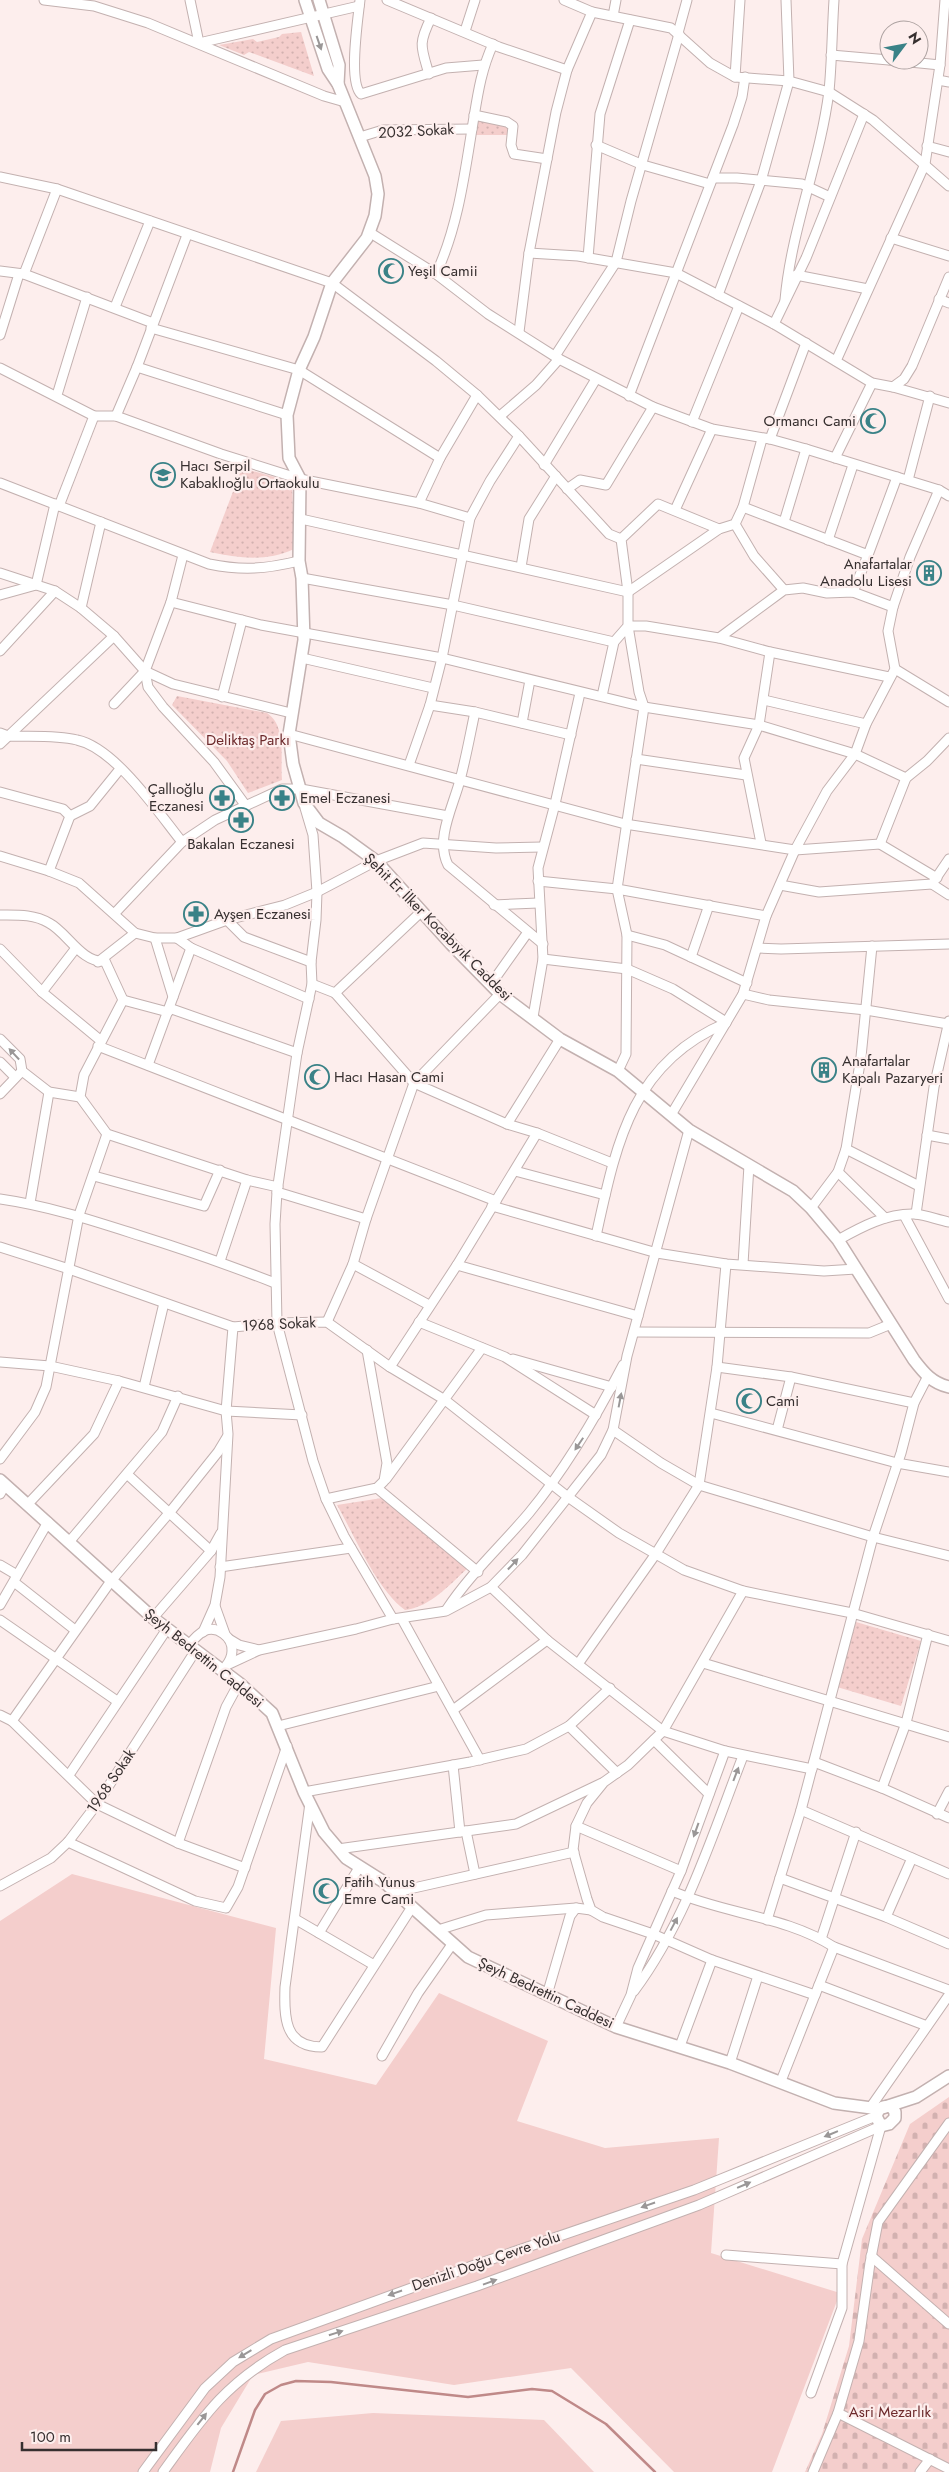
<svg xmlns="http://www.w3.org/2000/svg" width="949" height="2472" font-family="Jost,sans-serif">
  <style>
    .green { fill: #f4cecc }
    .cemetery { fill: url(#cemetery-stones) }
    .park { fill: url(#park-dots) }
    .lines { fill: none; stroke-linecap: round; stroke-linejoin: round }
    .stream { stroke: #bf8988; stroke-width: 2.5 }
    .minor-casing { stroke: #c3b1b0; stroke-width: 11 }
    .major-casing { stroke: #c3b1b0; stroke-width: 14 }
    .minor { stroke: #fff; stroke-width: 9 }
    .major { stroke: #fff; stroke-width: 11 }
    .oneway { fill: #9a9797 }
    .labels { text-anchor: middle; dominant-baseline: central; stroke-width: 4.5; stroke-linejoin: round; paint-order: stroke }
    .street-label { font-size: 15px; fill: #362f2f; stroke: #fdeeed }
    .poi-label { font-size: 15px; fill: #362f2f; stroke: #fdeeed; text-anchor: start }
    .park-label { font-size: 15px; fill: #6d2a2c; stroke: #fdeeed }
  </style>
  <defs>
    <pattern id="cemetery-stones" width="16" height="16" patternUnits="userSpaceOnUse" patternTransform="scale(1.25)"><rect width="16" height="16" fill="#f4cecc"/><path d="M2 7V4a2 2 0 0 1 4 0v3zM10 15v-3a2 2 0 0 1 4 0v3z" fill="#d2b1b0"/></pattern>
    <pattern id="park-dots" width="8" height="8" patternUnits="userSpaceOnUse" patternTransform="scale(1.25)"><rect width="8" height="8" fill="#f4cecc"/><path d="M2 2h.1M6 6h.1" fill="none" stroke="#d2b1b0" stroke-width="1.8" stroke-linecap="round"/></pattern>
  </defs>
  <rect width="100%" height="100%" fill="#fdeeed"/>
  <g class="green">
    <polygon points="72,1874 276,1928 264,2059 376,2085 439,1993 548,2041 517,2121 605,2148 719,2138 711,2253 840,2293 772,2472 674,2472 571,2368 454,2385 308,2362 253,2375 221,2428 210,2472 0,2472 0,1921"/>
    <polygon points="373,2413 544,2420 594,2472 256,2472 281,2421"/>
  </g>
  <polygon class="cemetery" points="949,2097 949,2472 805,2472 822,2434 849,2346 862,2239 910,2124"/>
  <g class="park">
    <polygon points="301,32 314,76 249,52 244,55 219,45 253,39 257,42 279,37 282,34"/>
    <polygon points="477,118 509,127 509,135 474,135"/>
    <path d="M242 468 292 482 294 549C266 562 239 558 210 552Z"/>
    <path d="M177 696 267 713C287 726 280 759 282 780L248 793 227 761 172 705Z"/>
    <path d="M382 1498 469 1567C450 1584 431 1607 405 1610 376 1589 355 1536 337 1505Z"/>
    <polygon points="856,1622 921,1641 901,1706 837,1687"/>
  </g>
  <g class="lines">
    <polyline class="stream" points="233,2472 255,2410 265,2394 281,2385 296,2381 331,2382 468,2397 532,2389 552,2391 606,2424 655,2472"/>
    <defs>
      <g id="minor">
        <polyline points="44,0 94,6 148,23 324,96 345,102"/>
        <polyline points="190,0 199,43 359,6"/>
        <path d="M360 0C358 19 348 82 361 94L446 68 483 65"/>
        <polyline points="387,0 499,47 567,70"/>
        <polyline points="564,0 592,12 671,28 710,63 735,77 789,81 829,92 873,120 949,186"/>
        <polyline points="613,16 616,0"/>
        <polyline points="465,31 475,0"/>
        <polyline points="678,33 687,0"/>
        <polyline points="831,55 889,60"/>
        <polyline points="890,60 940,65"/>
        <path d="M429 74C421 47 418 44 431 18"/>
        <polyline points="735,77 740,0"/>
        <polyline points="938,80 949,82"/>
        <polyline points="474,115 507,122 513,126 511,145 514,154 547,159"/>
        <polyline points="360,137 383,130 472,129"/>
        <polyline points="596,145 643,165 710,184"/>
        <polyline points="927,146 949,152"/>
        <polyline points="0,177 57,189 332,283 436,361 477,395 519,436 609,534 621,539"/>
        <polyline points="713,178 737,178 802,184 830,197"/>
        <polyline points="369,232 436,274 488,314 559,359 653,407 712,429 770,439 806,449 939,490 949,496"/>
        <polyline points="891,238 949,256"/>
        <polyline points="529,253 578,256 676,273 774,324 872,383 893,387 904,379 912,366 949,277"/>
        <polyline points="588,258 600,114 630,20"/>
        <polyline points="0,271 24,274 153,323"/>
        <polyline points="24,274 57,189"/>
        <path d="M436 274C457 229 464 179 472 129 477 100 480 72 493 44"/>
        <polyline points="796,275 868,289"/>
        <polyline points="718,295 761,181 789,81 786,0"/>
        <polyline points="939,299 949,303"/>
        <path d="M785 300C791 230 820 162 829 91 832 61 832 30 834 0"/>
        <polyline points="115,307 150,221"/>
        <polyline points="774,324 806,258 864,114"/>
        <polyline points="151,328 299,370 440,458"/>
        <polyline points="519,332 529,253 556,112 567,70 592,12"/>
        <polyline points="0,335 19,274"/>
        <polyline points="555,356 616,262 631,201 679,34"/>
        <polyline points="836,361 925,164 940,65 945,0"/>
        <polyline points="137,367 287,415"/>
        <polyline points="0,368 94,416 116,416 221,454 300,479 419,503 470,518"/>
        <polyline points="893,387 949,403"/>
        <polyline points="57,395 87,297"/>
        <polyline points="629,396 733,125 742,97 745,77"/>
        <polyline points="116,416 137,367 187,235"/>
        <polyline points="500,416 536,385 559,359"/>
        <polyline points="692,422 739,306"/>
        <polyline points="770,439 806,343"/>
        <polyline points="835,458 872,383"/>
        <polyline points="544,465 596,379"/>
        <polyline points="908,480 930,396"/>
        <path d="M0 483 209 564C243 571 265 569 299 561"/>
        <polyline points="567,489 580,480 606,485 653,407"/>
        <polyline points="419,503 440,458 477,395"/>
        <polyline points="59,506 94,416"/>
        <polyline points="743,507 868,555 897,477"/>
        <polyline points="675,510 712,429"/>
        <polyline points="301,519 628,592 719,529 735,524 743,507 762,439"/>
        <polyline points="784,522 806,449"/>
        <polyline points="735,524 754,556 784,590"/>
        <polyline points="828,540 853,465"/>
        <polyline points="183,555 171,602 145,671 148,687 163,707 214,762 246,806"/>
        <polyline points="521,567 529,519 556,476"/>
        <polyline points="0,573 55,591 81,608 114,636 145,671 173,684 291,713"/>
        <polyline points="302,578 453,605 614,642"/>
        <polyline points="853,592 868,555"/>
        <polyline points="0,595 36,585 55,504"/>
        <polyline points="171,602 261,625 442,658 644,707 759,725 855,754 906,778"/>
        <polyline points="81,608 101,522"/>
        <polyline points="719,638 770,652"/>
        <polyline points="0,651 55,591"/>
        <polyline points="302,658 433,688"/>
        <polyline points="895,669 949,702"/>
        <polyline points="602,696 614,642 628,626 628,592 621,539 658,504 719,529"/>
        <polyline points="222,697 242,620"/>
        <polyline points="764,700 866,724"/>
        <polyline points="114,704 145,671"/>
        <polyline points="430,705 475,712 571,735"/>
        <path d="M475 712C470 735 466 758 460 780 453 807 435 839 448 865L543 944"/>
        <polyline points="522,723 530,680"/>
        <path d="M0 733 8 736C30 737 56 735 77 740 115 748 158 812 182 842"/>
        <polyline points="289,734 625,824 795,850 880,844 906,778 927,761 949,738"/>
        <polyline points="0,744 114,636"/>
        <polyline points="636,759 746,775"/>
        <polyline points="409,765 430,705 442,658 470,518 490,481 519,436"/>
        <polyline points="0,792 63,809 70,816 49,871"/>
        <polyline points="305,808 313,835 317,892 316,920 311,962 312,984 297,1053 277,1192 275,1224 277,1323 313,1461 326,1499 344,1536 393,1619"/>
        <polyline points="70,816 90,806 120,769"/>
        <polyline points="761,843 744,758 759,725 770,652 889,677"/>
        <polyline points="880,844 937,878"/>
        <polyline points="0,856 49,871 79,883 135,933 155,938 177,938 227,920 285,905 317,892 376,861 423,843 496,848 542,847"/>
        <polyline points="538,881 617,889 766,916"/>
        <polyline points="932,884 949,895"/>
        <polyline points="780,885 819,892 932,884 949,859"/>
        <polyline points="494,905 538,903"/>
        <polyline points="115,913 182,842 215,820 282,789 301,789 448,816"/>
        <path d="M0 915C17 915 34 914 49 923 67 932 82 964 105 961L123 1000 84 1075 80 1097 107 1134 247 1180 278 1187"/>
        <polyline points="227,920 244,937 311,962"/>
        <polyline points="627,935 665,945 747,983"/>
        <polyline points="155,938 173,997"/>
        <polyline points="191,948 309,999"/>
        <polyline points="758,948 781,949 949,944"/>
        <polyline points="0,949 42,992 100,1040"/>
        <polyline points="691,957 709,905"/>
        <polyline points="543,959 627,969 673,989 726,1022"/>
        <polyline points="98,962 135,933"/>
        <polyline points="312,984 335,993 422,911"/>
        <polyline points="491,984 528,932"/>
        <polyline points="42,992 76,948"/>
        <polyline points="335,993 414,1083 507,1124 537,1133 612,1163"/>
        <polyline points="743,994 769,1000 866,1010 948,1024"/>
        <polyline points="123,1000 168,1012"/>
        <polyline points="169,1008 297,1053"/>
        <polyline points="533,1017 543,959 538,868 555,804 580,693"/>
        <polyline points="0,1039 20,1059 22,1071 49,1092 80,1097"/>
        <polyline points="98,1046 496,1201"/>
        <polyline points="0,1062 15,1077"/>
        <polyline points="148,1065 191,948 177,938"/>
        <polyline points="618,1071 626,1054 627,935 617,889 644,707 639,692 628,626 646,626 719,638 784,590 803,588 827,593 853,592 893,607"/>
        <polyline points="0,1094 22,1071"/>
        <polyline points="671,1115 743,994 766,916 795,850 827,791 855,754 866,724 895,669 888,631 893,607 910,557 939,490"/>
        <polyline points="507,1124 560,1039"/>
        <polyline points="927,1135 949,1139"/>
        <polyline points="846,1149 919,1186"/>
        <polyline points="515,1171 605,1195"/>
        <polyline points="838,1172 885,1218"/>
        <polyline points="94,1176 204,1206 220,1170"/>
        <polyline points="277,1192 366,1219"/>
        <path d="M0 1199C49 1206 94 1221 141 1236 186 1250 231 1266 275 1283"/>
        <polyline points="30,1203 49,1092"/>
        <polyline points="492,1206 657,1253 726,1264 824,1271 856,1269"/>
        <polyline points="811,1208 838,1172 846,1149 861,1057 872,946"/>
        <polyline points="916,1214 934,1087 949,1021"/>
        <polyline points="904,1215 949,1299"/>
        <path d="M596 1236C616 1145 631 1063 726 1023"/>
        <path d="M838 1240C861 1227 887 1213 915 1214 926 1215 938 1220 949 1222"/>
        <polyline points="0,1247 69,1269 233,1327"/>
        <polyline points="220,1261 247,1180"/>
        <polyline points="353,1264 429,1305"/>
        <polyline points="743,1264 749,1165"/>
        <polyline points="457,1265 638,1316"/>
        <polyline points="327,1322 353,1264 366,1219 414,1083 500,994"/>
        <polyline points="419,1322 505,1357 596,1415"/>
        <polyline points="634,1332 869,1333 891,1324"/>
        <polyline points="513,1359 612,1387"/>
        <polyline points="0,1362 50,1366 119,1381 226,1411 302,1415"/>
        <polyline points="390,1367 457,1265 537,1133"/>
        <polyline points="717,1367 791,1377 914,1403"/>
        <polyline points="144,1387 164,1303"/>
        <polyline points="711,1413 897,1463 949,1472"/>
        <polyline points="613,1430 661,1463 699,1485 873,1537 949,1556"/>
        <polyline points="777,1430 791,1377"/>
        <polyline points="0,1459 35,1412 46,1387 79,1215 107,1134"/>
        <polyline points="128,1475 211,1551"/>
        <polyline points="386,1479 482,1348"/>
        <polyline points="377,1488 478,1572"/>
        <polyline points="0,1494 5,1485"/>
        <polyline points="326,1499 377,1488 384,1481 387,1463 367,1350"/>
        <polyline points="27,1505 94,1434 119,1381"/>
        <polyline points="69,1542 162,1432 178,1396"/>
        <polyline points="0,1565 17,1575"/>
        <polyline points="220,1567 351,1548"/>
        <polyline points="14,1582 75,1630"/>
        <polyline points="491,1587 547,1640 663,1731 725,1751 812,1769"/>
        <polyline points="743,1591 663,1731 628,1765 604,1782 587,1803 576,1826 573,1850 587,1899 591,1910 603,1917 653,1934 712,1960 815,1995"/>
        <polyline points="0,1605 48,1522"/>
        <polyline points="215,1606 225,1634"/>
        <path d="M447 1609C470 1574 502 1545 529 1513 566 1468 596 1417 623 1365"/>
        <polyline points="153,1618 211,1551 221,1533"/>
        <polyline points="402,1619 480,1760"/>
        <polyline points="0,1620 117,1701"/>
        <polyline points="203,1632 215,1605 220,1577 228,1434 226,1411 233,1327 277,1323 327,1322 390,1367 445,1400 568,1497 619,1533 684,1570 743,1591 852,1613 949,1641"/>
        <polyline points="229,1639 239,1645 259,1650"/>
        <path d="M189 1645C193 1640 198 1634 204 1631 217 1625 233 1637 232 1651 232 1656 229 1662 226 1666"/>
        <polyline points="703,1663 949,1737"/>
        <polyline points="578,1664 655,1555 699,1485 717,1367 726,1264"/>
        <polyline points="227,1665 259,1650 356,1629 393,1619 446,1611 491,1587 522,1555 601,1455 613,1430 627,1356 689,1130"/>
        <polyline points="453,1710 547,1640"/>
        <polyline points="0,1715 12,1721 97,1804 178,1843 245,1868"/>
        <polyline points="12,1721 111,1581 170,1512 218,1452 227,1437"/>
        <polyline points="278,1726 439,1686"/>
        <polyline points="569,1726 617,1773"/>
        <polyline points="654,1740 709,1794"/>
        <polyline points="814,1762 882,1788 949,1818"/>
        <polyline points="453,1765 460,1832"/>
        <polyline points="69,1775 167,1629"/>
        <polyline points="882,1788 906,1723 928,1634"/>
        <polyline points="304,1792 470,1762 526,1749 569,1726 610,1688"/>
        <path d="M310 1803 285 1987C284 2017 284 2047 322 2047L412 1907"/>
        <polyline points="801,1810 949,1874"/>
        <polyline points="937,1814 949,1791"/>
        <polyline points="576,1826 681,1871"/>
        <polyline points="466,1831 475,1874"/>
        <polyline points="68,1842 195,1901 226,1908 238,1887 287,1746"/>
        <polyline points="178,1843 226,1707 239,1683"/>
        <polyline points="338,1849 516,1824 602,1783"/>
        <polyline points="780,1878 886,1917 949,1944"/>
        <polyline points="0,1886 51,1858 68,1842 97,1804 196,1650"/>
        <path d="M672 1891C724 1914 786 1916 834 1947L949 1990"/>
        <polyline points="396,1892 574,1852"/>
        <polyline points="886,1917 912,1858"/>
        <polyline points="295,1919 374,1965"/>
        <polyline points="767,1920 801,1810 873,1537 901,1453 914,1403 928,1376"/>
        <polyline points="438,1930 486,1915 576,1908"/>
        <polyline points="319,1933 360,1866"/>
        <polyline points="821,1939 856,1832"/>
        <polyline points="819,1985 927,2026"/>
        <path d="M634 1991C686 1921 712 1836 743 1756"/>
        <polyline points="547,1995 570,1916 576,1908 591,1910"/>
        <polyline points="616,2027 631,1995 638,1968 681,1871 725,1751"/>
        <polyline points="680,2046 712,1960"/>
        <polyline points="382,2056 418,1993 453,1943"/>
        <polyline points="730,2063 758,1976"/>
        <polyline points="781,2081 834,1947"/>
        <polyline points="870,2108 949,1995"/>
        <polyline points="726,2255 842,2264"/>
        <polyline points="871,2256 949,2324"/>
        <polyline points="811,2393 842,2308 842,2264 881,2126"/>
        <polyline points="838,2413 949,2469"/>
        <polyline points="143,2472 205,2388 233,2362 271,2339 472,2266 694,2190 876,2116"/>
        <path d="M163 2472C202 2418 225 2383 285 2350L477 2286 699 2205 881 2126"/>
        <polyline points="813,2472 838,2413 859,2341 870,2263 878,2222 949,2123"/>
        <polyline points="920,2472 930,2459"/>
      </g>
      <g id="major">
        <path d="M305 0 328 69 338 84 375 176 378 194 375 216 367 238 332 283 314 337 299 370 287 415 289 458 300 479 299 561 302 578 304 640 289 734 293 764 304 803 319 823 343 837 376 861 451 944 500 994 560 1039 618 1071 689 1130 793 1191 811 1208 838 1240 914 1360C924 1373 932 1383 949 1387"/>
        <polyline points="319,0 339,65 338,84"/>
        <polyline points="0,1480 153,1618 239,1683 272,1713 304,1792 324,1832 346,1858 384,1882 468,1957 616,2027 730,2063 834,2103 879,2109 916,2097 949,2076"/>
        <polyline points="879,2109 876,2116 881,2126 889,2124 895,2118 895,2112 891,2106 883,2107"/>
      </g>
    </defs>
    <use href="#minor" class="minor-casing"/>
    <use href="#major" class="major-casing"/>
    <use href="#minor" class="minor"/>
    <use href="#major" class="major"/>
  </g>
  <defs><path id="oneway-solid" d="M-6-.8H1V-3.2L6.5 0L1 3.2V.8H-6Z" transform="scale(1.25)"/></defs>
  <g class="oneway">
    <use href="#oneway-solid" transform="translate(319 43) rotate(71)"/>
    <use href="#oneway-solid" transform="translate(14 1054) rotate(-133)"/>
    <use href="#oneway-solid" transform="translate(620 1400) rotate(-79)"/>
    <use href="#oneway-solid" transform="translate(579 1444) rotate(124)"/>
    <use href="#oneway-solid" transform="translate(513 1564) rotate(-47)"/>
    <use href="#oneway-solid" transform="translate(736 1774) rotate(-69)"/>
    <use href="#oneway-solid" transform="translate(696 1830) rotate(110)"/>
    <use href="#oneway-solid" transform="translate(674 1924) rotate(-62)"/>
    <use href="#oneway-solid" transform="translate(831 2134) rotate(158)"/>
    <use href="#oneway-solid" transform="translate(744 2185) rotate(-23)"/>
    <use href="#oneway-solid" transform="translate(648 2205) rotate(161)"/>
    <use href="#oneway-solid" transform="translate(490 2282) rotate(-20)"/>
    <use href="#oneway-solid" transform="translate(395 2293) rotate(161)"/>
    <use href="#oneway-solid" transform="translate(336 2333) rotate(-18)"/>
    <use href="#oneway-solid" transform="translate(245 2354) rotate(149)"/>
    <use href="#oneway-solid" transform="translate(202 2419) rotate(-52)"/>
  </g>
  <defs>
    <symbol id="mosque-ring" viewBox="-11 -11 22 22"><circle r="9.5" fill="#fdeeed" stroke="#3a8287" stroke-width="1.5"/><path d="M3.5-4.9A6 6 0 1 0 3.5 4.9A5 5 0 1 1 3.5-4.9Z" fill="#3a8287"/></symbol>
    <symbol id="school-ring" viewBox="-11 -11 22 22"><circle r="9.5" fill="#fdeeed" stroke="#3a8287" stroke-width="1.5"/><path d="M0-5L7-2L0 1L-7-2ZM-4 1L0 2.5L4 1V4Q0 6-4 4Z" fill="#3a8287"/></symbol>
    <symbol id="building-ring" viewBox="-11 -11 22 22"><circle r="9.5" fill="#fdeeed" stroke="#3a8287" stroke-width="1.5"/><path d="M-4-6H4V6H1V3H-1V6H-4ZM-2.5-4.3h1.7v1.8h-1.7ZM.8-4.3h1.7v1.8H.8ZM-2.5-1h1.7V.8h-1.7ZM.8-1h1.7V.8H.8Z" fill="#3a8287"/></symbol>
    <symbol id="pharmacy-ring" viewBox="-11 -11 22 22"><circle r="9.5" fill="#fdeeed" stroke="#3a8287" stroke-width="1.5"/><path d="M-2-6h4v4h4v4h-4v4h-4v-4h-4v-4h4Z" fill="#3a8287"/></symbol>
  </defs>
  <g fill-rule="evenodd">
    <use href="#mosque-ring" x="377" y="257" width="28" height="28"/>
    <use href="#mosque-ring" x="859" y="407" width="28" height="28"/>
    <use href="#school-ring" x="149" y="461" width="28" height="28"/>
    <use href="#building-ring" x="915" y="559" width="28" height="28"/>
    <use href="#pharmacy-ring" x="208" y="784" width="28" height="28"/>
    <use href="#pharmacy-ring" x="268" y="784" width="28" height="28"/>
    <use href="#pharmacy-ring" x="227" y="806" width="28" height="28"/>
    <use href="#pharmacy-ring" x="182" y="900" width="28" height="28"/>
    <use href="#building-ring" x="810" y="1056" width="28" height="28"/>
    <use href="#mosque-ring" x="303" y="1063" width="28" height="28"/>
    <use href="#mosque-ring" x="735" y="1387" width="28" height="28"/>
    <use href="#mosque-ring" x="312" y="1877" width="28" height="28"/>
  </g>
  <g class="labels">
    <g class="street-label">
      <text transform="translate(416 131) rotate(-3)">2032 Sokak</text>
      <text transform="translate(438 927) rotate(45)">Şehit Er İlker Kocabıyık Caddesi</text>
      <text transform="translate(279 1324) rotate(-3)">1968 Sokak</text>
      <text transform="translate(204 1658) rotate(39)">Şeyh Bedrettin Caddesi</text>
      <text transform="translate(111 1781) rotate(-56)">1968 Sokak</text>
      <text transform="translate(546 1993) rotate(25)">Şeyh Bedrettin Caddesi</text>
      <text transform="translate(486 2261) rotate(-19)">Denizli Doğu Çevre Yolu</text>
    </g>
    <g class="poi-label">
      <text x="408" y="271">Yeşil Camii</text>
      <text x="856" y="421" text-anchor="end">Ormancı Cami</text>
      <text x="180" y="466">Hacı Serpil<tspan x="180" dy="17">Kabaklıoğlu Ortaokulu</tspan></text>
      <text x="912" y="564" text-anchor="end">Anafartalar<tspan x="912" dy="17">Anadolu Lisesi</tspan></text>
      <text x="204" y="789" text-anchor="end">Çallıoğlu<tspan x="204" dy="17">Eczanesi</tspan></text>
      <text x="300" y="798">Emel Eczanesi</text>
      <text x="241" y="844" text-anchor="middle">Bakalan Eczanesi</text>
      <text x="214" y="914">Ayşen Eczanesi</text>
      <text x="842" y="1061">Anafartalar<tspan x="842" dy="17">Kapalı Pazaryeri</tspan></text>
      <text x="334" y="1077">Hacı Hasan Cami</text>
      <text x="766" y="1401">Cami</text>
      <text x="344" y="1882">Fatih Yunus<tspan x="344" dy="17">Emre Cami</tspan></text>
    </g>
    <g class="park-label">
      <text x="248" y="740">Deliktaş Parkı</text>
      <text x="890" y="2412">Asri Mezarlık</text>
    </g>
  </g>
  <g transform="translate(904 45) rotate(58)"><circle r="24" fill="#fdeeed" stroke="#ada2a1"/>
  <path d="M0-4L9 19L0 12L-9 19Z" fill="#3a8287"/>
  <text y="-8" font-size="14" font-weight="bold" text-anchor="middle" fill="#362f2f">N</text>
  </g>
  <path d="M22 2442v8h134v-8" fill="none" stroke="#362f2f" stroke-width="2.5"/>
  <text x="30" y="2442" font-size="15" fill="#362f2f" stroke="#fdeeed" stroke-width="4" paint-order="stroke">100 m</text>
</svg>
